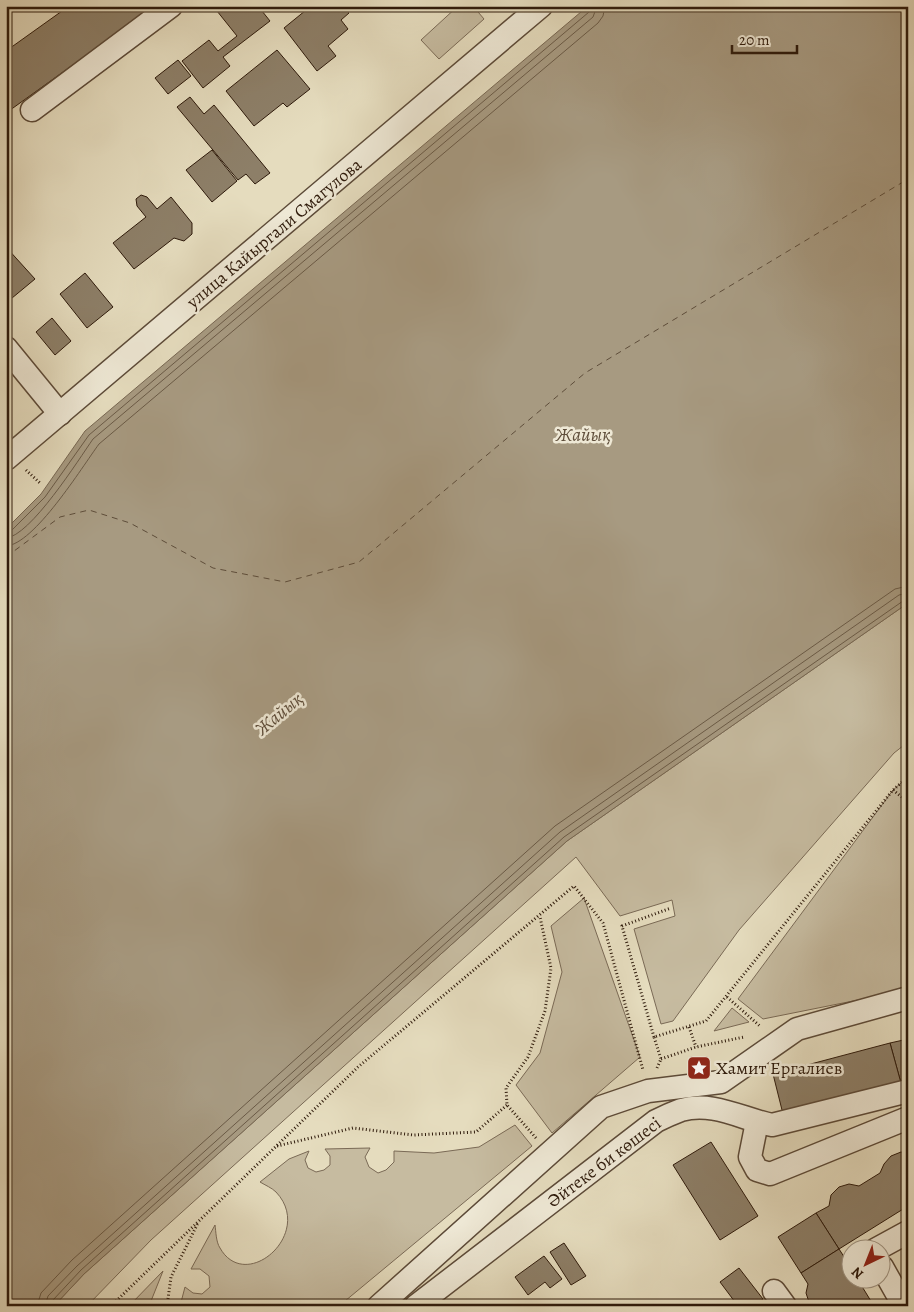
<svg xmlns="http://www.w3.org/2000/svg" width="914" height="1312" font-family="Alegreya,serif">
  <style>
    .green { fill: #c6bba0; stroke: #7a6a56 }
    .water { fill: #a79a81; stroke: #776752 }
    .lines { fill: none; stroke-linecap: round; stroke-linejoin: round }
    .shore { stroke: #6a5a46; stroke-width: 1 }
    .ferry { stroke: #5e4d3a; stroke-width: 1; stroke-dasharray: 6 5; stroke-linecap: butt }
    .building { fill: #8d7f68; stroke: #2e1a0b }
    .minor-casing { stroke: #5c4a38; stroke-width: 25 }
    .path { stroke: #2e1a0b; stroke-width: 3; stroke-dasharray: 1 2.5; stroke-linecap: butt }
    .minor { stroke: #eee8d5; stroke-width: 22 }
    .labels { text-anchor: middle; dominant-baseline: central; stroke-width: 5; stroke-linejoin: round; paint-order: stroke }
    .street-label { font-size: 18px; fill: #2e1a0b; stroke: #eee8d5 }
    .poi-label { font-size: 18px; fill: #2e1a0b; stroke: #eee8d5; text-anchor: start }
    .water-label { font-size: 19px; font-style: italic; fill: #5e4d3a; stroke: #eee8d5 }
  </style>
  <rect width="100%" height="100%" fill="#e5dcbe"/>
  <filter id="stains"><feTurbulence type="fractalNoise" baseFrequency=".004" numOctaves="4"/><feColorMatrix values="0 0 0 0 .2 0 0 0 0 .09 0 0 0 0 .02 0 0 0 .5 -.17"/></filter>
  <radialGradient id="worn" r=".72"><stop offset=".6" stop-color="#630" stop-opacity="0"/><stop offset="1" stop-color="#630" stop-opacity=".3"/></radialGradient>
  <g class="green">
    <polygon points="458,6 473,6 484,19 439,59 421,40"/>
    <polygon points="908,603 908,742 894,753 739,930 673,1021 661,1024 634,929 675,916 672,900 620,916 576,857 151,1240 87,1306 54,1306 84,1274 567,841"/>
    <polygon points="908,777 908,990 763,1019 738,999 893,790"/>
    <polygon points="584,898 640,1057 552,1133 516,1085 540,1053 562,972 551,926"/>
    <polygon points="732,1008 749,1022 714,1031"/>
    <path d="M515 1125 532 1146 339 1306H180L185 1287 193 1293 202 1294 210 1287 209 1276 200 1269H191L215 1225C216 1232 216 1242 220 1248 246 1294 315 1233 276 1192 272 1188 265 1185 260 1182L289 1159 309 1151 305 1160 308 1168 316 1172 324 1170 330 1165V1156L325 1149 370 1148 365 1157 369 1167 378 1173 386 1170 394 1162V1151L434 1153 479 1147Z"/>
    <polygon points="163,1271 149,1306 129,1306"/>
  </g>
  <polygon class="water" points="588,6 908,6 908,603 567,841 84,1274 54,1306 6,1306 6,529 41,494 85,431"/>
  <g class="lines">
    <g class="shore">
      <polyline points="6,532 12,530 45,497 89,435 589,12 591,6"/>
      <path d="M6 538C30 537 79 459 93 439L593 17 597 6"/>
      <path d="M6 546C34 545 82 467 99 444L598 23 603 16 605 6"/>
      <polyline points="37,1306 41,1293 72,1260 555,826 895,589 908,586"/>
      <polyline points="45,1306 48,1296 77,1266 560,832 899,595 908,593"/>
      <polyline points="51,1306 53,1300 81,1270 564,837 903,601 908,600"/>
    </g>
    <polyline class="ferry" points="6,557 60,517 89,510 130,523 213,568 285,582 359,562 585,373 908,179"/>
  </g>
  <g class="building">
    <polygon points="69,6 155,6 6,113 6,51"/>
    <polygon points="213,6 258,6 270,21 223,57 230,66 203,88 182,61 209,40 218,51 237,36"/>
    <polygon points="311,6 343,6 349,13 341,20 348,29 328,46 336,56 317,71 284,28"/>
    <polygon points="277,50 310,89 287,107 283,103 254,126 226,91"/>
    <polygon points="178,60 191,76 168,94 155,78"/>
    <polygon points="190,97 204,114 214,105 270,173 255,184 246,174 238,180 177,107"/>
    <polygon points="212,150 237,181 212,202 186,170"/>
    <polygon points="141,195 147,197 157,209 171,197 192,223 192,234 184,241 174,238 134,269 113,243 146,217 137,206 136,199"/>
    <polygon points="6,247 35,279 6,303"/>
    <polygon points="85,273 113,307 87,328 60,294"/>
    <polygon points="52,318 71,341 55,355 36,332"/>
    <polygon points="908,1039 908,1081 901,1083 890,1043"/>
    <polygon points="890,1043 901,1083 783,1114 773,1074"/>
    <polygon points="711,1142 758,1216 720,1240 673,1165"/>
    <polygon points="901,1152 908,1153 908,1206 839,1249 816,1213 829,1206 831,1195 839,1187 849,1184 859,1186 880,1173 884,1164 891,1156"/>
    <polygon points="816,1213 839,1249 801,1273 778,1237"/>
    <polygon points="564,1243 586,1276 571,1285 550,1252"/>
    <polygon points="839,1249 852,1269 852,1280 858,1280 874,1306 813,1306 809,1302 806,1293 808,1284 801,1273"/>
    <polygon points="544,1256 562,1279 550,1288 545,1282 528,1295 515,1277"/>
    <polygon points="739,1268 763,1299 754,1306 738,1306 720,1282"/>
  </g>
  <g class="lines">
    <defs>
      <g id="minor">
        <polyline points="32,110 171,6"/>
        <polyline points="6,348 60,414"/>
        <polyline points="6,459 541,6"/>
        <polyline points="757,1122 750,1157 757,1170 770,1174 908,1118"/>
        <polyline points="875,1250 908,1232"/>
        <polyline points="882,1267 904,1306"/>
        <polyline points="774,1291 785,1306"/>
        <polyline points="379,1306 601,1107 648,1091 721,1082 797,1029 908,998"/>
        <path d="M416 1306 656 1121C664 1117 673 1113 681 1110 713 1101 742 1119 772 1125L908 1091"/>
      </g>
    </defs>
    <use href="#minor" class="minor-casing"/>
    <g class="path">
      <polyline points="26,470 41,484"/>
      <polyline points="893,790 908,802"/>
      <polyline points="727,997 761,1027"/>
      <polyline points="689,1027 696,1047"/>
      <polyline points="654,1037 622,926 671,908"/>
      <polyline points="661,1059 696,1047 744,1037"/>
      <polyline points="657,1068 661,1059 654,1037 706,1021 893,790 908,777"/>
      <polyline points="536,1138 507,1105 506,1088 528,1057 545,1011 551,968 540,917"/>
      <polyline points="277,1146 353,1128 413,1135 476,1132 507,1105"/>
      <polyline points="111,1306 358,1067 574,886 603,923 643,1070"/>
      <polyline points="167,1306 171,1277 198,1223"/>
    </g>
    <use href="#minor" class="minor"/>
  </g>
  <defs>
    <symbol id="sight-square" viewBox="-11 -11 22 22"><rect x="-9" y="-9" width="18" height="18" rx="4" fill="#8f2418" stroke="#eee8d5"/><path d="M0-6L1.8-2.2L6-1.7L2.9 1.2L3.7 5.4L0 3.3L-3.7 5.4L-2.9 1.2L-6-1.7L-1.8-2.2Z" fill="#fff"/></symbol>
  </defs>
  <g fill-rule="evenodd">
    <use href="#sight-square" x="685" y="1054" width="28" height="28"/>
  </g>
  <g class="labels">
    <g class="street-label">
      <text transform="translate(274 233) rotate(-40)">улица Кайыргали Смагулова</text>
      <text transform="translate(604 1162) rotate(-37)">Әйтеке би көшесі</text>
    </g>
    <g class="poi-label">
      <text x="716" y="1068">Хамит Ергалиев</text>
    </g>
    <g class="water-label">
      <text x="583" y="435">Жайық</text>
      <text transform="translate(279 714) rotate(-40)">Жайық</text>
    </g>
  </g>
  <rect width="914" height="1312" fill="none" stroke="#e5dcbe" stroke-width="25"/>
  <rect x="8" y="8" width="899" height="1297" fill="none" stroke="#2e1a0b" stroke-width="2.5"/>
  <rect x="12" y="12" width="889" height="1287" fill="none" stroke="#2e1a0b"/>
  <g transform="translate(866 1264) rotate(223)"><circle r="24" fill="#eee8d5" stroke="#a19684"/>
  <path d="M0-4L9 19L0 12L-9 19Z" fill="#8f2418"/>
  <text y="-8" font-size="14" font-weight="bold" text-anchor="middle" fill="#2e1a0b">N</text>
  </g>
  <path d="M732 45v8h65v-8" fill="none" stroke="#2e1a0b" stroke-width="2.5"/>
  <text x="739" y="45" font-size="15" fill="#2e1a0b" stroke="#eee8d5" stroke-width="4" paint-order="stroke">20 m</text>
  <rect width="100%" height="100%" filter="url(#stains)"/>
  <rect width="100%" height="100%" fill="url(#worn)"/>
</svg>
